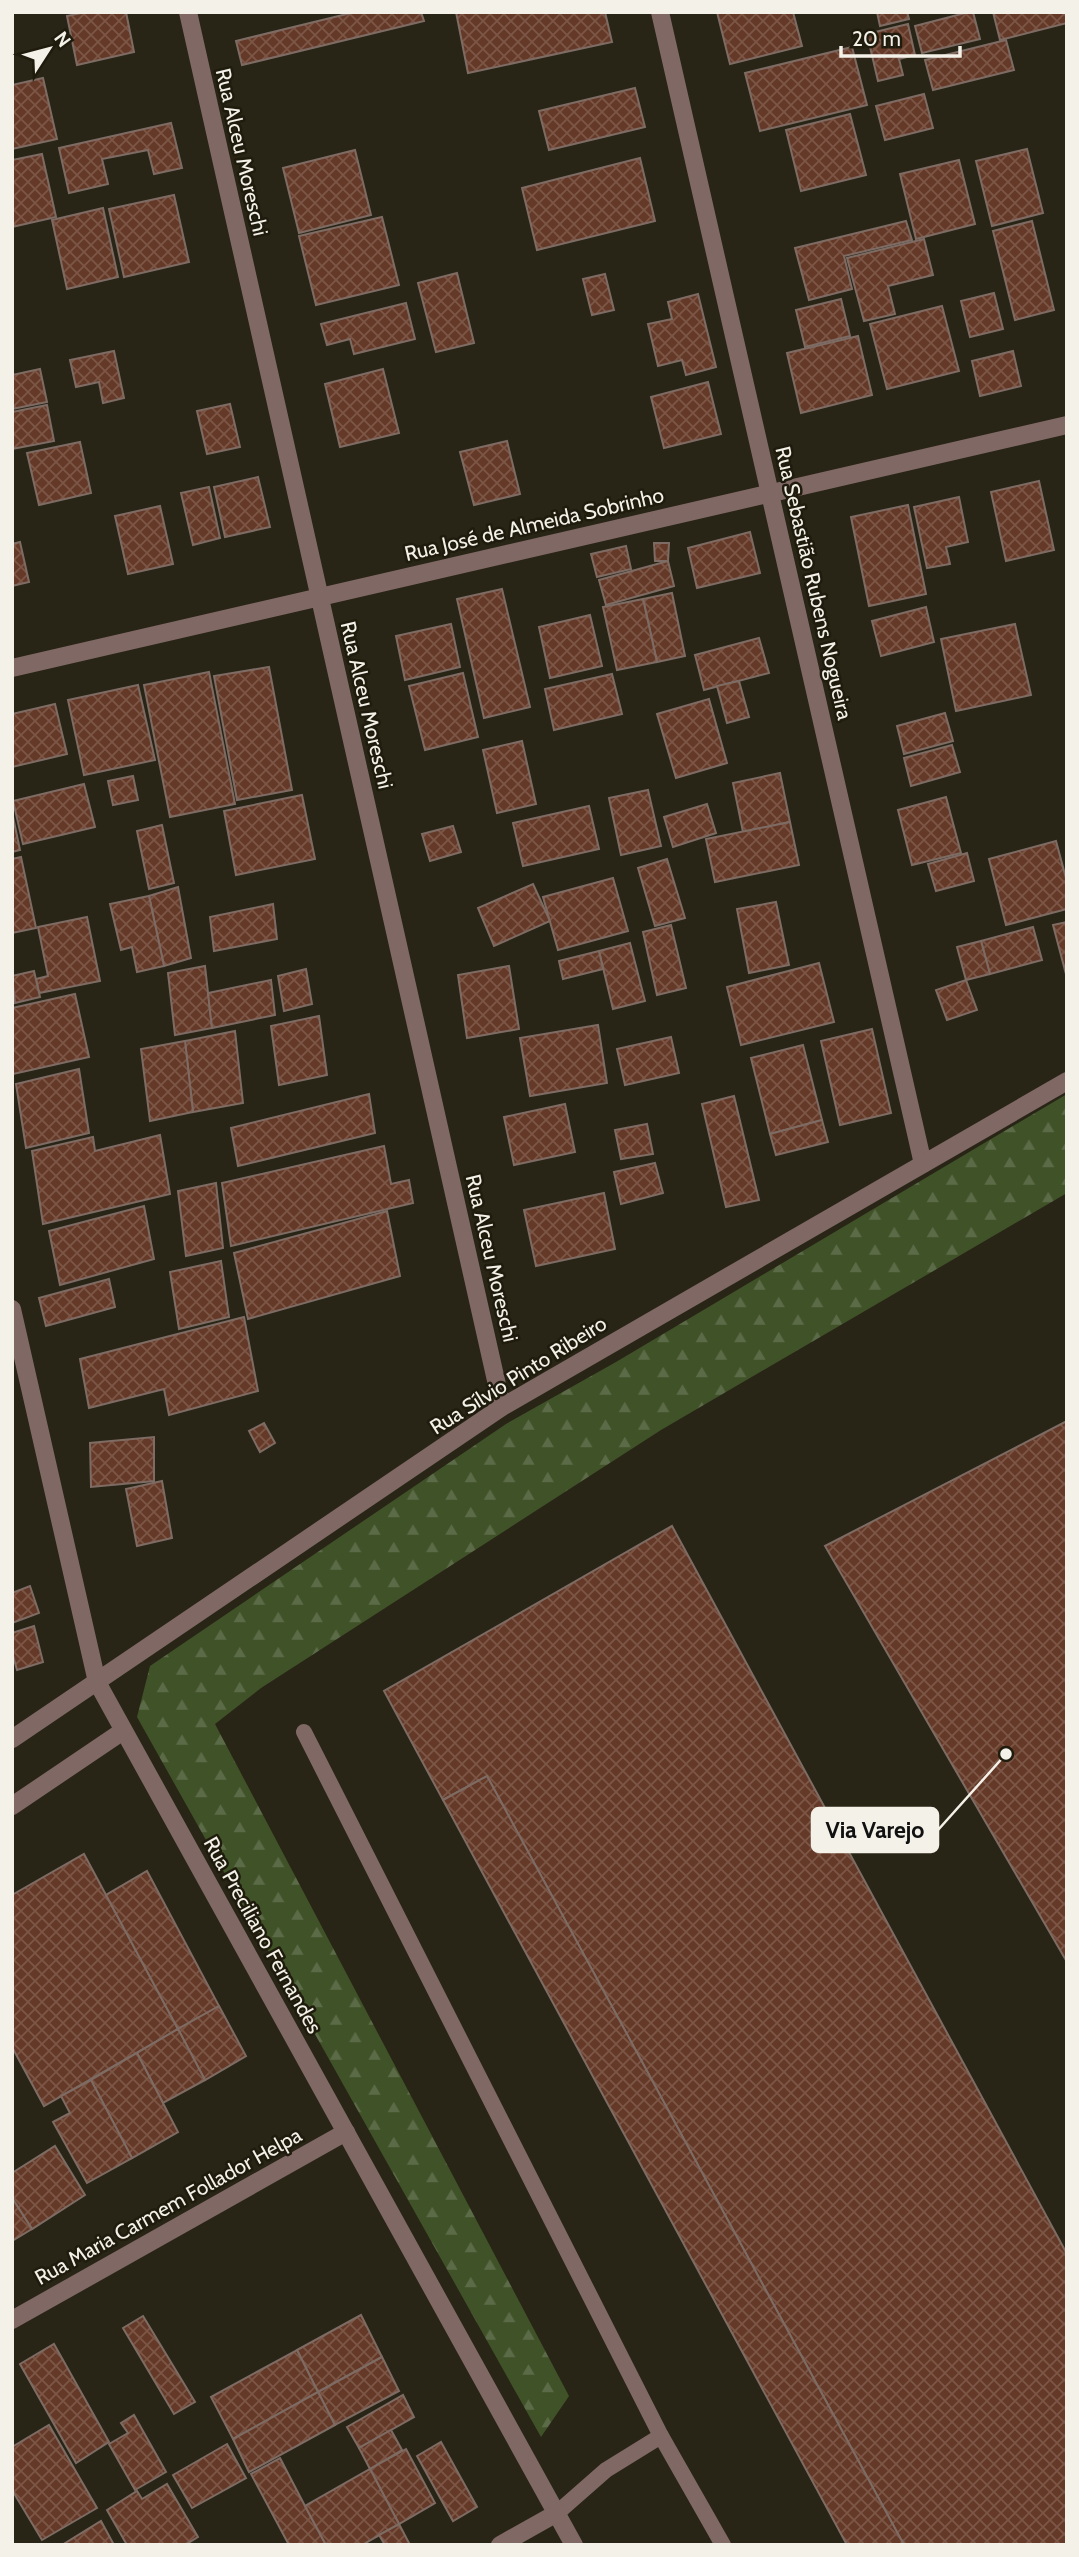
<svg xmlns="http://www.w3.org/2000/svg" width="1079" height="2557" font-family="Cabin,sans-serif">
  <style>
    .forest { fill: url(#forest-firs) }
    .building { fill: url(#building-cross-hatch); stroke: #7e6c64; stroke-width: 2 }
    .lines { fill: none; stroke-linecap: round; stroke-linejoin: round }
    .service { stroke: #806864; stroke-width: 16 }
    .minor { stroke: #806864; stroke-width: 18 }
    .tertiary { stroke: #806864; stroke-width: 18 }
    .labels { text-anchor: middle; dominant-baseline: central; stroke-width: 5; stroke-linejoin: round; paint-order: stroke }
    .street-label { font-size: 21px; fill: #f3f1e8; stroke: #1f1b0d }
    .leader { fill: none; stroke: #f3f1e8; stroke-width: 2.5 }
    .callout-dot { fill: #f3f1e8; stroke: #1f1b0d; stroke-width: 2.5 }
    .callout { fill: #f3f1e8; stroke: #f3f1e8; stroke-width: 2.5 }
    .callout-label { font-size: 23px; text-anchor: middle; font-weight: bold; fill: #111 }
  </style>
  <defs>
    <pattern id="forest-firs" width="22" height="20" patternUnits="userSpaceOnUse" patternTransform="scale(1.75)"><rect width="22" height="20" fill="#405228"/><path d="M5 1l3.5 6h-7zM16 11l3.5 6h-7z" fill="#5c6b47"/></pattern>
    <pattern id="building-cross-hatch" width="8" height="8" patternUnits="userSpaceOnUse" patternTransform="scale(1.75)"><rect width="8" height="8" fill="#653927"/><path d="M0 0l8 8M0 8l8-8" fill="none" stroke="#7c5646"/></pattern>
  </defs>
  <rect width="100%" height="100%" fill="#282516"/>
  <polygon class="forest" points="1067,1094 1067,1193 661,1430 261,1688 215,1724 569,2396 541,2437 137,1717 150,1666 506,1424 616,1362"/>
  <g class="building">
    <polygon points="86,12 126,12 134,52 77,65 67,16"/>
    <polygon points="355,12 421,12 424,21 242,65 236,41"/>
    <polygon points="456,12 605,12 612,42 468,73"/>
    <polygon points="717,12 793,12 802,46 730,64"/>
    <polygon points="877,12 907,12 909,19 880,26"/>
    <polygon points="969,12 973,12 980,39 922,53 915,26"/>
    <polygon points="993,12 1067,12 1067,23 1000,40"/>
    <polygon points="908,24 915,55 899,59 903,75 878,81 867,34"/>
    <polygon points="1006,40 1014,70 933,90 925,60"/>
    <polygon points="852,47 867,105 760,131 745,73"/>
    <polygon points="43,78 57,139 12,149 12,85"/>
    <polygon points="635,88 645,127 549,150 539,111"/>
    <polygon points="924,94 933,128 885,140 876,106"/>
    <polygon points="850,114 866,175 801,191 786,130"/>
    <polygon points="171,123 182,168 154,174 148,150 102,159 108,184 69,193 59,148"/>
    <polygon points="1027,149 1043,213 992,226 976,161"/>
    <polygon points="355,150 371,215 299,233 283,168"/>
    <polygon points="42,154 56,217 12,227 12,160"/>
    <polygon points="640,158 655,221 537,250 522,188"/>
    <polygon points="959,160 975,224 916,239 900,174"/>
    <polygon points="174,195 189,262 124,277 109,209"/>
    <polygon points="103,208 118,277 67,289 52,220"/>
    <polygon points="382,217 399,285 316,305 299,236"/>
    <polygon points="906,221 912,240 844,256 852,289 809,300 795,248"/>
    <polygon points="1032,221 1054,310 1015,320 993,231"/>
    <polygon points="924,239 933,275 888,286 895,314 864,321 847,258"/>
    <polygon points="457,273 474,343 436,352 418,283"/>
    <polygon points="605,274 614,310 592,315 583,279"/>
    <polygon points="994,293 1003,329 970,337 961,301"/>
    <polygon points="698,294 716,367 686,375 682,360 658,366 648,324 672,319 668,302"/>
    <polygon points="841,299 850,336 805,347 796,310"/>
    <polygon points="406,303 415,339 354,354 350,339 327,345 321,324"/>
    <polygon points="942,306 959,371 887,389 870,324"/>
    <polygon points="858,336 872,395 801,413 787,353"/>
    <polygon points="114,351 124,398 103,403 99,382 76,387 70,360"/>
    <polygon points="1013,351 1021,386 980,396 972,361"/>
    <polygon points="40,369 47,402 12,409 12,375"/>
    <polygon points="383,369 399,433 340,447 325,384"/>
    <polygon points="708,382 721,434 664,448 651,397"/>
    <polygon points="230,404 240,447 207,454 197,411"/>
    <polygon points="47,405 54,441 12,449 12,412"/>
    <polygon points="507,441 520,494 474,505 460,452"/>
    <polygon points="80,442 91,493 39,505 27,453"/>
    <polygon points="258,477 270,527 225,537 214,487"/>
    <polygon points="1039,481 1054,550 1006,561 991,492"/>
    <polygon points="209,487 220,538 193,545 181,493"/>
    <polygon points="959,497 968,542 946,547 950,564 927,568 914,507"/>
    <polygon points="908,505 926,594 869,606 851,517"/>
    <polygon points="160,506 173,564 128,574 115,516"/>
    <polygon points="750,532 760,573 697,588 688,548"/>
    <polygon points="20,542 29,582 12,586 12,544"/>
    <polygon points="654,543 669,543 668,561 655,561"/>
    <polygon points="626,546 631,569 597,577 591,554"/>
    <polygon points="668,561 674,586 606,605 599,580"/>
    <polygon points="502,589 530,707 484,718 457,599"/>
    <polygon points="672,593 685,656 657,662 643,599"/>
    <polygon points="643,599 657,662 617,670 603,607"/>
    <polygon points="926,607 934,642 881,656 872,621"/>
    <polygon points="590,615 602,666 550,678 539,627"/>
    <polygon points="451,624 460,667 405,680 396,636"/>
    <polygon points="1015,624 1031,695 956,711 941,639"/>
    <polygon points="759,638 769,673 704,690 695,655"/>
    <polygon points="269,667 292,790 237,800 214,676"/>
    <polygon points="209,672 235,804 170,817 144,685"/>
    <polygon points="463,673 478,737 425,750 409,686"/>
    <polygon points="612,674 622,714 554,730 545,689"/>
    <polygon points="739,681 749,717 727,723 717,686"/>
    <polygon points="138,685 155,760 84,775 68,700"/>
    <polygon points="709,699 727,763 676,778 657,714"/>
    <polygon points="55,704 67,754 12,767 12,714"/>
    <polygon points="945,713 953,741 904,754 897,726"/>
    <polygon points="522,741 536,804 497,813 483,750"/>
    <polygon points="952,745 960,772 911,786 904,758"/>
    <polygon points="780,773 790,822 743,832 733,783"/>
    <polygon points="133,776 138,800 113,805 108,781"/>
    <polygon points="84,784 95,827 23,844 13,801"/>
    <polygon points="648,790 661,846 621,855 609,798"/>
    <polygon points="302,795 315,859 236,875 224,811"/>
    <polygon points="946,797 961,853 912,865 898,810"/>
    <polygon points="707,804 716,833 673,847 664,817"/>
    <polygon points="589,806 599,849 523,866 513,823"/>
    <polygon points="12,812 20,850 12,852"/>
    <polygon points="790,822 799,865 715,882 706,839"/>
    <polygon points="162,825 174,883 149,889 137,831"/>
    <polygon points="453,826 461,852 430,861 422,834"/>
    <polygon points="1056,841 1067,882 1067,909 1006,925 989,859"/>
    <polygon points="967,853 974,881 936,891 928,864"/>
    <polygon points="21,857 36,928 12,933 12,859"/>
    <polygon points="667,859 685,918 655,926 638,868"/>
    <polygon points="613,878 628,931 558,950 543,897"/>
    <polygon points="533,884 550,921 494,946 478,908"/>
    <polygon points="178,887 191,958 164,966 149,896"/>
    <polygon points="149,896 164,966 137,972 132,947 121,950 110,904"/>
    <polygon points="776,902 789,965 749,973 737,909"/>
    <polygon points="273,904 277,939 214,951 210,917"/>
    <polygon points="87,917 100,981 39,993 36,979 48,976 38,927"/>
    <polygon points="1067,922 1067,978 1053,925"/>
    <polygon points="671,925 686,988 657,995 643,932"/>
    <polygon points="1033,927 1042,960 990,974 981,941"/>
    <polygon points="981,941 990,974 966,980 957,947"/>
    <polygon points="630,943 645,1001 613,1009 599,951"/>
    <polygon points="599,951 603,969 563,979 559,961"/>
    <polygon points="819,963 834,1022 741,1045 727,987"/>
    <polygon points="205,966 212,1028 175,1035 168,973"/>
    <polygon points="509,966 519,1029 467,1038 458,975"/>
    <polygon points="306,969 312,1004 284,1011 278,976"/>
    <polygon points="34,971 40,997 15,1003 12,976"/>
    <polygon points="271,980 275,1015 212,1028 208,993"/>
    <polygon points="966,980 977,1010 947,1020 936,990"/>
    <polygon points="75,994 89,1057 13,1074 12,1008"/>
    <polygon points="319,1016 327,1075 279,1085 271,1026"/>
    <polygon points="598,1025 607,1083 530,1096 520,1038"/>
    <polygon points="872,1029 891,1113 840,1125 821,1041"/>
    <polygon points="235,1031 243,1103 193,1112 185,1041"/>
    <polygon points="671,1037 679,1073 625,1085 617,1049"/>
    <polygon points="185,1041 193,1112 150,1121 141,1049"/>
    <polygon points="803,1045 822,1120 770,1134 751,1058"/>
    <polygon points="79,1069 89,1133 26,1148 16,1084"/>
    <polygon points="369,1094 375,1133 238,1166 231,1128"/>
    <polygon points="734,1096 759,1200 726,1207 702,1104"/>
    <polygon points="565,1104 575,1152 514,1165 504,1117"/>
    <polygon points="822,1120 828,1142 776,1155 770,1134"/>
    <polygon points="647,1124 653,1154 621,1159 615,1130"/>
    <polygon points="160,1135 170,1194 43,1224 32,1151 93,1137 95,1151"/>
    <polygon points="384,1146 391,1184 409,1180 413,1203 231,1246 222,1183"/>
    <polygon points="655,1163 663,1193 621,1204 614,1172"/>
    <polygon points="216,1183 223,1248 186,1256 178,1191"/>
    <polygon points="604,1193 615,1249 536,1266 524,1210"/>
    <polygon points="144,1206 154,1259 60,1285 49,1231"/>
    <polygon points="387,1211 400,1276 248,1319 234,1253"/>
    <polygon points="221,1261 229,1317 179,1329 170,1272"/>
    <polygon points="109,1279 115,1307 46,1326 39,1298"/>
    <polygon points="244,1317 258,1391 169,1415 164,1389 89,1408 80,1359"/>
    <polygon points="1067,1421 1067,1962 825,1546"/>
    <polygon points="264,1423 275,1443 260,1452 249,1431"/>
    <polygon points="154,1437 154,1481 91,1487 90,1443"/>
    <polygon points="162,1481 172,1538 137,1546 126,1489"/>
    <polygon points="672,1526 1067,2254 1067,2545 904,2545 487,1776 443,1800 384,1691"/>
    <polygon points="30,1586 39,1613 12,1623 12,1593"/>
    <polygon points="34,1626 43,1662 17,1670 12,1652 12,1633"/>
    <polygon points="487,1776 904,2545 847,2545 443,1800"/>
    <polygon points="84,1854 178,2029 44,2106 12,2047 12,1895"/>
    <polygon points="147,1871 219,2006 178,2029 106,1895"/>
    <polygon points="219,2006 246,2056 205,2080 178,2029"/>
    <polygon points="178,2029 205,2080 163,2103 137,2053"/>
    <polygon points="137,2053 178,2132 132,2158 91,2080"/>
    <polygon points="91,2080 132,2158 87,2183 53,2122 70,2113 61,2096"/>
    <polygon points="55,2146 85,2195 32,2229 12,2198 12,2173"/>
    <polygon points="12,2198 32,2229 12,2241"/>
    <polygon points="361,2315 382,2357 318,2392 297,2350"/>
    <polygon points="143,2316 195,2402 174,2414 123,2328"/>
    <polygon points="54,2344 109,2442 76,2463 20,2364"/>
    <polygon points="297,2350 318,2392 233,2439 211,2397"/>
    <polygon points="382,2357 399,2391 335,2425 318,2392"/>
    <polygon points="318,2392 335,2425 249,2472 233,2439"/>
    <polygon points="403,2395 414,2417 359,2448 347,2427"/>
    <polygon points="134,2415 166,2472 135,2490 109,2444 128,2433 121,2423"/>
    <polygon points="49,2425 97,2508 42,2540 12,2490 12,2447"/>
    <polygon points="391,2430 402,2450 370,2469 359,2448"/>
    <polygon points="441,2442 477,2507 453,2521 417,2456"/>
    <polygon points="227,2444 246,2478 192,2508 173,2475"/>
    <polygon points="406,2449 435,2503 399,2524 370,2469"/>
    <polygon points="280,2458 305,2506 326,2545 289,2545 251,2474"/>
    <polygon points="370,2469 399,2524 362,2545 326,2545 305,2506"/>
    <polygon points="167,2484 198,2537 185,2545 127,2545 107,2510 137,2491 142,2499"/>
    <polygon points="101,2521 114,2545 62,2545"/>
    <polygon points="399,2524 410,2545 385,2545 379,2535"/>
  </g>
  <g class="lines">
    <g class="service">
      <polyline points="304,1732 661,2436 723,2545"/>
      <polyline points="557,2513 606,2470 661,2436"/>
    </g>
    <g class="minor">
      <polyline points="188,12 502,1407"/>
      <polyline points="660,12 923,1164"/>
      <polyline points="12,668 1067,425"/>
      <polyline points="12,1309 97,1682 574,2545"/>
      <polyline points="12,1806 123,1731"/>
      <polyline points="12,2320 346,2132"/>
      <polyline points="500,2545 557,2513"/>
    </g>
    <polyline class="tertiary" points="12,1739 502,1407 1067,1081"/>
  </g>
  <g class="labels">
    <g class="street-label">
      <text transform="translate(242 152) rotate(77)">Rua Alceu Moreschi</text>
      <text transform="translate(534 524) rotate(-13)">Rua José de Almeida Sobrinho</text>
      <text transform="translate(814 583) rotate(77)">Rua Sebastião Rubens Nogueira</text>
      <text transform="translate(367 705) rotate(77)">Rua Alceu Moreschi</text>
      <text transform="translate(492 1258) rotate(77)">Rua Alceu Moreschi</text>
      <text transform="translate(518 1375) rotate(-32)">Rua Sílvio Pinto Ribeiro</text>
      <text transform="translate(263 1935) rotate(61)">Rua Preciliano Fernandes</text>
      <text transform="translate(168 2206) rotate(-29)">Rua Maria Carmem Follador Helpa</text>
    </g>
  </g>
  <path class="leader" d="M1006 1754L938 1830"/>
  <circle class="callout-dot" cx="1006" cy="1754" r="7"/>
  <rect class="callout" x="812" y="1808" width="126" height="44" rx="7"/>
  <g class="callout-label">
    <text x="875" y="1838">Via Varejo</text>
  </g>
  <rect width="1079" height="2557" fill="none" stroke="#f3f1e8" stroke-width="28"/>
  <g transform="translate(49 49) rotate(54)" stroke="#1f1b0d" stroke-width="5" paint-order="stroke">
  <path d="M0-5L12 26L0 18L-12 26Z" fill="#f3f1e8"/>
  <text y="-10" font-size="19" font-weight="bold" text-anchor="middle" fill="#f3f1e8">N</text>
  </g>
  <path d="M841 46v10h119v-10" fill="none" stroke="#f3f1e8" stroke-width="3.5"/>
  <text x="852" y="46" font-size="21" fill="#f3f1e8" stroke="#1f1b0d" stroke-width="5" paint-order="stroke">20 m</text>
</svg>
